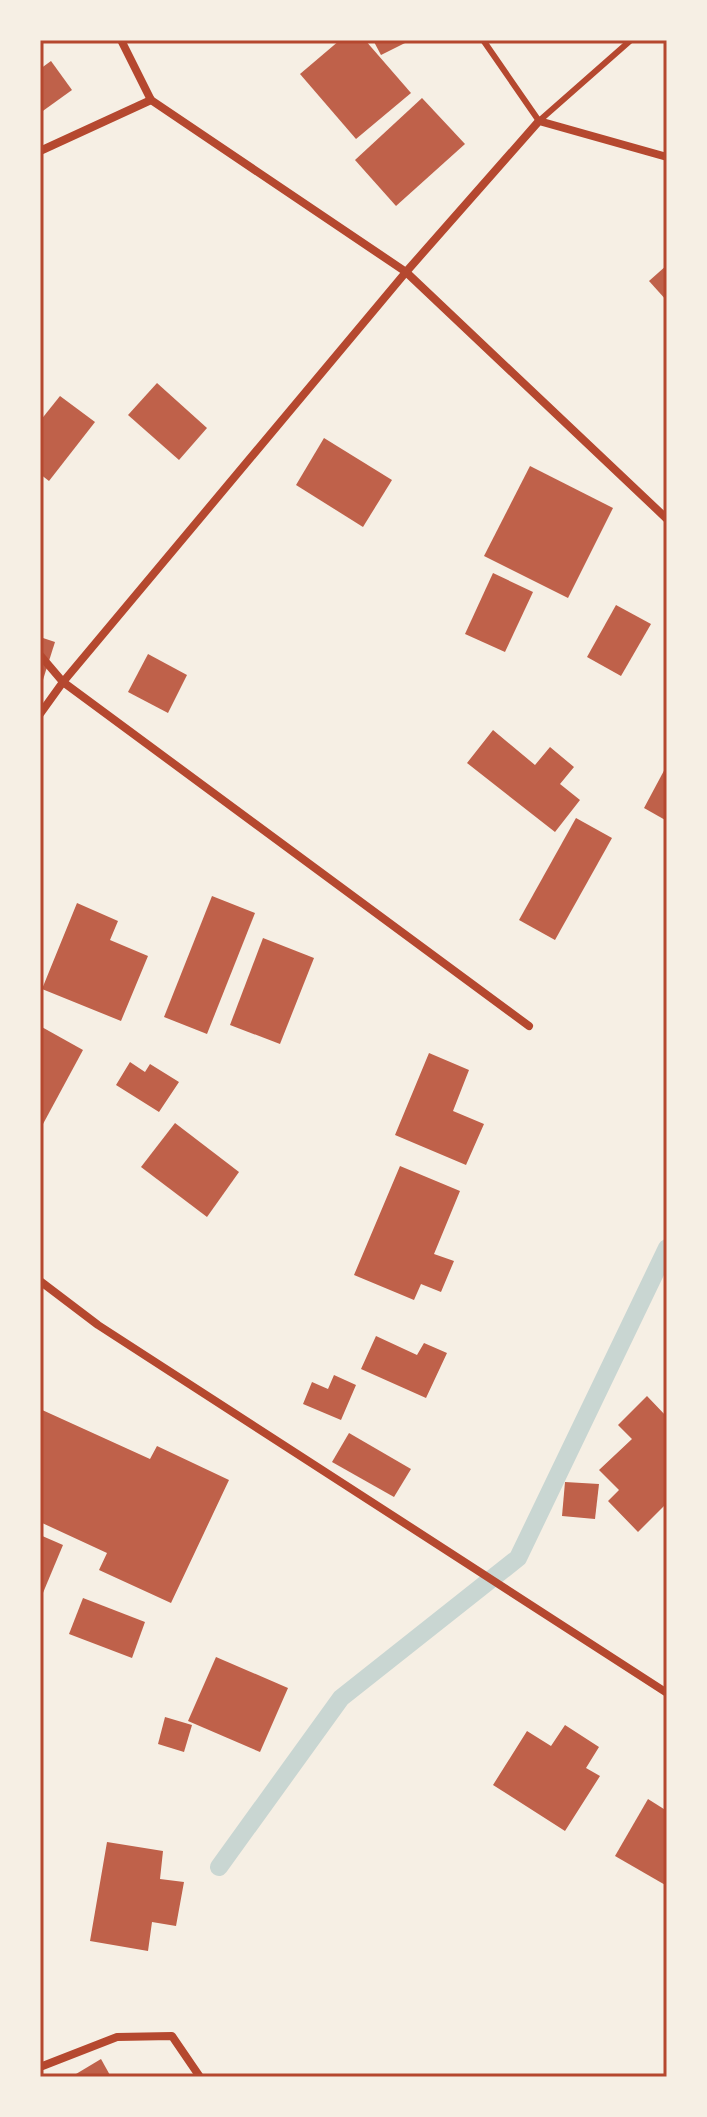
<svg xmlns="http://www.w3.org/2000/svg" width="707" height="2117" font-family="Lato,sans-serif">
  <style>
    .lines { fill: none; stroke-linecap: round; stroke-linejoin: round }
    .stream { stroke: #c9d6d2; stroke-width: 18 }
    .building { fill: #bf614a }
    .service { stroke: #b5482f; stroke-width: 6 }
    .minor { stroke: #b5482f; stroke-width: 8 }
    .neatline { fill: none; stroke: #b5482f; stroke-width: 3 }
  </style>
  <rect width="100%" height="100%" fill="#f6efe4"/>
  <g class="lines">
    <polyline class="stream" points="219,1867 341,1698 518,1558 667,1248"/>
  </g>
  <g class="building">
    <polygon points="340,40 365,40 411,93 356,139 300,74"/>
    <polygon points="373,40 411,40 381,55"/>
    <polygon points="51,61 72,90 40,113 40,69"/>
    <polygon points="422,98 465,144 396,206 355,160"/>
    <polygon points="667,265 667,301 649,281"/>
    <polygon points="157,383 207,428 179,460 128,415"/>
    <polygon points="60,396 95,422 49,481 40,474 40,421"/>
    <polygon points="324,438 392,480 363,527 296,485"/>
    <polygon points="530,466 613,508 568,598 484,556"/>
    <polygon points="493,573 533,592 505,652 465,634"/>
    <polygon points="616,605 651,624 621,676 587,657"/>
    <polygon points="40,637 55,642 41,686 40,686"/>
    <polygon points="148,654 187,675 168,713 128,692"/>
    <polygon points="493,730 535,765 550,747 574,767 560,784 580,800 555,832 467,763"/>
    <polygon points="667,765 667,821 644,808"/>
    <polygon points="576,818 612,838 555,940 519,920"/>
    <polygon points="212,896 255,913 207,1034 164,1017"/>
    <polygon points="77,903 118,921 110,940 148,956 121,1021 42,989"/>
    <polygon points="263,938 314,958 280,1044 230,1025"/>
    <polygon points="40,1026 83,1050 43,1124 40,1123"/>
    <polygon points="429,1053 469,1070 453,1111 484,1124 466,1165 395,1135"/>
    <polygon points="130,1062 145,1072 150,1064 179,1082 159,1112 116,1085"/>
    <polygon points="175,1123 239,1172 207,1217 141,1167"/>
    <polygon points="400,1166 460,1191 434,1254 454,1261 441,1292 421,1284 414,1300 354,1275"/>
    <polygon points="376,1336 417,1355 424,1343 447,1353 426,1398 361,1369"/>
    <polygon points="334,1375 356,1385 341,1420 303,1404 312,1382 328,1389"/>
    <polygon points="647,1396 667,1417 667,1503 638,1532 608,1501 619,1490 599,1470 632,1439 618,1425"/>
    <polygon points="40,1409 150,1459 157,1446 229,1480 171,1603 99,1570 107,1553 40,1522"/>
    <polygon points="349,1433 411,1469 394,1497 332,1462"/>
    <polygon points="565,1482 599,1484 595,1519 562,1516"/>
    <polygon points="40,1535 63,1545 40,1600"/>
    <polygon points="83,1598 145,1622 132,1658 69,1634"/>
    <polygon points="216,1657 288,1688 260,1752 188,1721"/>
    <polygon points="165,1717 192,1725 184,1752 158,1744"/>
    <polygon points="565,1725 599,1747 586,1768 600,1776 565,1831 493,1785 527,1731 551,1746"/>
    <polygon points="648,1799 667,1811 667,1886 615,1856"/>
    <polygon points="107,1842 163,1851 160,1879 184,1882 176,1926 152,1922 148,1951 90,1941"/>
    <polygon points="101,2059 111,2077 71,2077"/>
  </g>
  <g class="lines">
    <polyline class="service" points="483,40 539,121 631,40"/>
    <g class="minor">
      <polyline points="121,40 151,100 406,272 667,519"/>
      <polyline points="40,151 151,100"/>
      <polyline points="40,655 63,682 529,1026"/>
      <polyline points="40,714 63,682 406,272 539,121 667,157"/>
      <polyline points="40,1281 98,1325 667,1693"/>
      <polyline points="40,2067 117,2037 172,2036 200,2077"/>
    </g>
  </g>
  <rect width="707" height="2117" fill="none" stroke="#f6efe4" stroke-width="84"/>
  <rect x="42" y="42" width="623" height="2033" class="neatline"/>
</svg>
